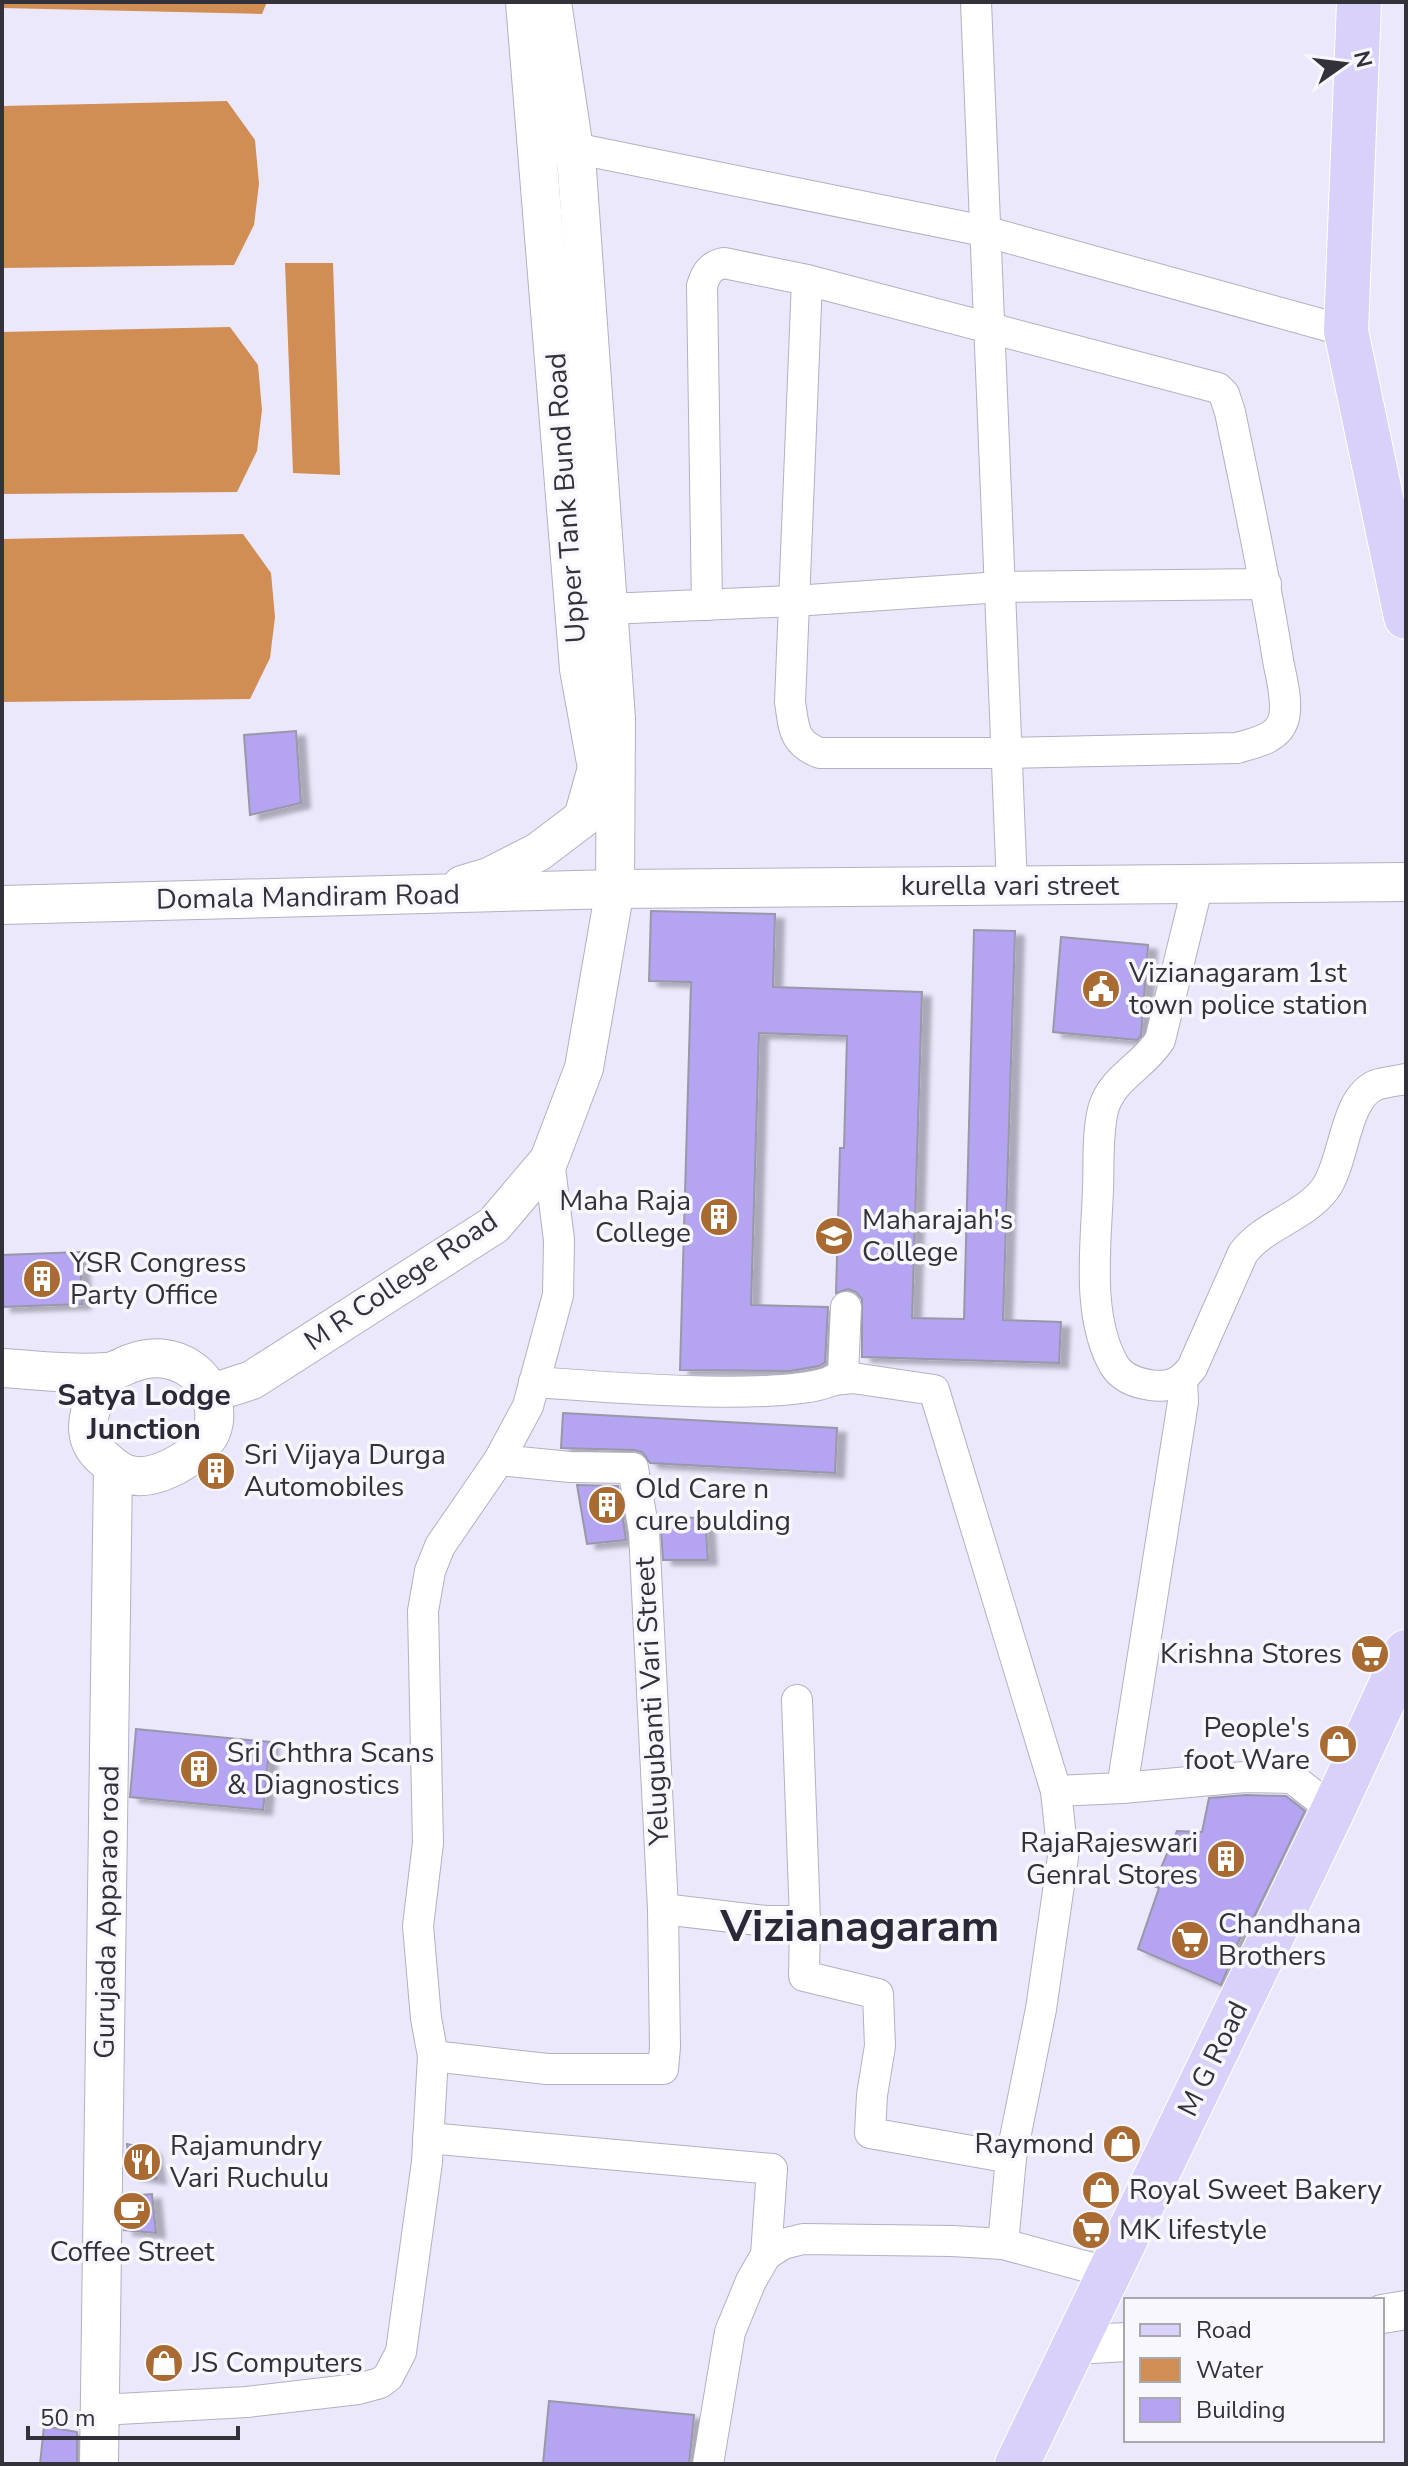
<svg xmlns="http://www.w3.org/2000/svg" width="1408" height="2466" font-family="'Nunito Sans',sans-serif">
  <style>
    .water { fill: #d08d54 }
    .building { fill: #b4a4f1; stroke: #9a97a8; stroke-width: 2; filter: url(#shadow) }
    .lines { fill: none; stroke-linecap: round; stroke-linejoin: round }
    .minor-casing { stroke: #b3b0c2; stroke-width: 32 }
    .tertiary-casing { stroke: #b3b0c2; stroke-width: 40 }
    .primary-casing { stroke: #fff; stroke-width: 46 }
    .minor { stroke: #fff; stroke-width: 30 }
    .tertiary { stroke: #fff; stroke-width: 38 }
    .primary { stroke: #d9d1f9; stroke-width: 44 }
    .labels { text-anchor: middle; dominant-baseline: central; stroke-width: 7; stroke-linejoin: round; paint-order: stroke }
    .street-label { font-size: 28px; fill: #333139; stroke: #f8f7fe }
    .poi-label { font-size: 28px; fill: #333139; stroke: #f8f7fe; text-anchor: start }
    .neighbourhood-label { font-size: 30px; font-weight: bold; fill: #2b2937; stroke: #f8f7fe }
    .town-label { font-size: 44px; font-weight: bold; fill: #2b2937; stroke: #f8f7fe }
  </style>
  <defs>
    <filter id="shadow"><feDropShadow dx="9" dy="5" stdDeviation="2" flood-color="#0004"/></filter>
  </defs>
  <rect width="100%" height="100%" fill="#ebe8fb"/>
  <g class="water">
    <polygon points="2,2 267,2 262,14 2,8"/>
    <polygon points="227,101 255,140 259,184 254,225 234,265 2,268 2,106"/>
    <polygon points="285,263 333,263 340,475 293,473"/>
    <polygon points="230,327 258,365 262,410 257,451 237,492 2,494 2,332"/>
    <polygon points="243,534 271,573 275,617 270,658 250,699 2,702 2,539"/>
  </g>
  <g class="building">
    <polygon points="296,731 301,803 250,815 244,735"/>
    <polygon points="651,911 775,914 773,987 922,992 912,1318 964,1319 974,930 1015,931 1003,1320 1061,1322 1059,1363 862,1357 862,1299 856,1292 848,1289 836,1293 840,1148 844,1148 847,1036 759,1033 751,1305 828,1307 825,1362 819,1366 790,1371 680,1370 691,982 649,981"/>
    <polygon points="1061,937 1148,945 1141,1036 1137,1040 1053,1032"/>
    <polygon points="80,1252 82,1304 2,1307 2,1255"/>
    <polygon points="563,1413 837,1428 835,1473 650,1463 642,1452 634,1450 561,1448"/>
    <polygon points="577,1485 618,1486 626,1540 587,1544"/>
    <polygon points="660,1517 705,1518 708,1560 663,1560"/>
    <polygon points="136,1729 270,1742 263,1810 130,1797"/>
    <polygon points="1246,1795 1286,1796 1305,1811 1250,1925 1246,1923 1221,1985 1138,1949 1159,1888 1153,1886 1177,1831 1202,1832 1209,1798"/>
    <polygon points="127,2144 152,2150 157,2179 130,2175"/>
    <polygon points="152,2194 156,2233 124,2230 125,2196"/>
    <polygon points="549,2401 694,2415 689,2464 543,2464"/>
    <polygon points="44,2426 77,2432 77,2464 40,2464"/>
  </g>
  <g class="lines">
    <defs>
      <g id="minor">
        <polyline points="976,2 1012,886"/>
        <polyline points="574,148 984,231 1346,331"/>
        <path d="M707 605 702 286C706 273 710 266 724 263L807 280 1218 388 1224 394 1230 412C1247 495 1265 577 1278 660 1281 677 1289 704 1283 721 1277 739 1254 743 1237 748L1007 753H820C793 743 794 728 790 702L807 280"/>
        <polyline points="608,609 794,601 1001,587 1266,584"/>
        <path d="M1198 884 1160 1040C1144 1066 1111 1078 1103 1110 1097 1136 1099 1164 1098 1190 1096 1244 1086 1316 1114 1365 1122 1378 1136 1383 1150 1385 1170 1388 1180 1383 1192 1368L1243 1253C1264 1225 1304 1217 1325 1189 1345 1162 1344 1098 1376 1085 1385 1082 1396 1081 1406 1079"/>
        <polyline points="833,1380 853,1378 934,1390 1056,1791 1063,1857 1041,2009 1011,2158 1003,2244"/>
        <path d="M534 1382C582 1385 820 1407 843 1373L846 1307"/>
        <polyline points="1122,1788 1245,1777 1292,1778 1333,1810"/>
        <polyline points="1056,1791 1122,1788 1183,1402 1182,1380"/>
        <polyline points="663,1909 766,1921 805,1921 797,1700"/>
        <polyline points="805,1921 804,1976 878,1994 880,2046 872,2095 870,2133 1011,2158"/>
        <polyline points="433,2056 547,2069 663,2069 665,2047 663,1909 644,1532 633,1468 570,1467 499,1460"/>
        <polyline points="428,2138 772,2169 766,2255"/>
        <polyline points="100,2410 247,2402 358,2389 380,2383 388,2377 401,2352 427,2162 433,2056 426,2018 418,1926 428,1843 423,1611 430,1571 440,1546 499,1460 528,1406 558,1295 559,1240 549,1160"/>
        <polyline points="708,2464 730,2332 751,2281 766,2255 783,2244 803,2239 952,2241 1003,2244 1110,2273"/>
      </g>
      <g id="tertiary">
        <polyline points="462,885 489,877 538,852 583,818 597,768 579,669 525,2"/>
        <polyline points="2,905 615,889 1406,882"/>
        <path d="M2 1368C36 1370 72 1375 106 1372 114 1372 122 1367 129 1364 151 1355 173 1356 192 1370 212 1385 223 1419 206 1440 191 1461 152 1483 126 1474 116 1470 109 1463 101 1456 75 1431 94 1397 109 1373"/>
        <polyline points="212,1393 252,1380 494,1225 549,1160 584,1068 615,889 616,719 577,170 552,2"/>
        <polyline points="1382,2314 1406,2310"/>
        <polyline points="1075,2345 1126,2342"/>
        <polyline points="99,2464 113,1468"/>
      </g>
      <g id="primary">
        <polyline points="1359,2 1346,331 1406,617"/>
        <polyline points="1017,2464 1333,1810 1406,1652"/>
      </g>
    </defs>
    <use href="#minor" class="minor-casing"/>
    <use href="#tertiary" class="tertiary-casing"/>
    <use href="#primary" class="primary-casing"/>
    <use href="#minor" class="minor"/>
    <use href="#tertiary" class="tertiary"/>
    <use href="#primary" class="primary"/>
  </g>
  <defs>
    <symbol id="civic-disc" viewBox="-11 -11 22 22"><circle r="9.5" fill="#a96b31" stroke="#f8f7fe"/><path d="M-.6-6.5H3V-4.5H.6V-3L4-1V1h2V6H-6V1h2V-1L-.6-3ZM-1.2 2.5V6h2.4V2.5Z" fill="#fff"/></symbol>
    <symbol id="building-disc" viewBox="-11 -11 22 22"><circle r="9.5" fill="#a96b31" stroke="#f8f7fe"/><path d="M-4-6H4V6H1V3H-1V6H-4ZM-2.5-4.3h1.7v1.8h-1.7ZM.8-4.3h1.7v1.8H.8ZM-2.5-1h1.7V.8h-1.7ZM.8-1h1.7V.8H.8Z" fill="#fff"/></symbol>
    <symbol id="university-disc" viewBox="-11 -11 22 22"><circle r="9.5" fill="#a96b31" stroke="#f8f7fe"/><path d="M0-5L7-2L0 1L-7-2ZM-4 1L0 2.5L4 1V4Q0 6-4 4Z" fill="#fff"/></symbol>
    <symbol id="supermarket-disc" viewBox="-11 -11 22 22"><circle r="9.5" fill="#a96b31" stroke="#f8f7fe"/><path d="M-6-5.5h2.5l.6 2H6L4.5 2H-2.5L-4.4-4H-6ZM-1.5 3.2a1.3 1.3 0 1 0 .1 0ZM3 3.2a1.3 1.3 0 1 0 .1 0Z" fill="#fff"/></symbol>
    <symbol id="shop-disc" viewBox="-11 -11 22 22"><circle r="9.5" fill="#a96b31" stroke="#f8f7fe"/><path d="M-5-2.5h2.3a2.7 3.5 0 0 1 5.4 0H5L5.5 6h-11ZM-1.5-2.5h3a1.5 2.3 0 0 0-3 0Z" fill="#fff"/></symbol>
    <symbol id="restaurant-disc" viewBox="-11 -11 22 22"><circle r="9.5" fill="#a96b31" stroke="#f8f7fe"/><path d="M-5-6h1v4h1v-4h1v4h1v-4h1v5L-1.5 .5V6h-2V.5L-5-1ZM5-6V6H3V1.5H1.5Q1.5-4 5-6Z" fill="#fff"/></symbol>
    <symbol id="cafe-disc" viewBox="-11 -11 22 22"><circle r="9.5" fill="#a96b31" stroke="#f8f7fe"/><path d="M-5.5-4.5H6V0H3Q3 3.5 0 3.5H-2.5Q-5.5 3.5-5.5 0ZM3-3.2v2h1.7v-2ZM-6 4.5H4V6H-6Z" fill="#fff"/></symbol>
  </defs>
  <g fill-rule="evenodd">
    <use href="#civic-disc" x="1079" y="967" width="44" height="44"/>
    <use href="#building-disc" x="697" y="1195" width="44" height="44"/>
    <use href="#university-disc" x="812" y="1214" width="44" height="44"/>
    <use href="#building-disc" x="20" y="1257" width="44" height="44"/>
    <use href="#building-disc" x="194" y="1449" width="44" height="44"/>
    <use href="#building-disc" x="585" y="1483" width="44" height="44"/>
    <use href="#supermarket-disc" x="1348" y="1632" width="44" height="44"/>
    <use href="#shop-disc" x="1316" y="1722" width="44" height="44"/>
    <use href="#building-disc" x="177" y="1747" width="44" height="44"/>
    <use href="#building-disc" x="1204" y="1837" width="44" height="44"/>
    <use href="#supermarket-disc" x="1168" y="1918" width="44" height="44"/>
    <use href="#shop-disc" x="1100" y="2122" width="44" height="44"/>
    <use href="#restaurant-disc" x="120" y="2140" width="44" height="44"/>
    <use href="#shop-disc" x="1079" y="2168" width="44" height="44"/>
    <use href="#cafe-disc" x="110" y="2189" width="44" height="44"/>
    <use href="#supermarket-disc" x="1069" y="2208" width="44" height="44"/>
    <use href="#shop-disc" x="142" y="2341" width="44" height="44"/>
  </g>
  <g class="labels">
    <g class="street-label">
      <text transform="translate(566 498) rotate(-94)">Upper Tank Bund Road</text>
      <text x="1010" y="886">kurella vari street</text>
      <text transform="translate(308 897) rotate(-1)">Domala Mandiram Road</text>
      <text transform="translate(401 1281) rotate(-34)">M R College Road</text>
      <text transform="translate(652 1701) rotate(-93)">Yelugubanti Vari Street</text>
      <text transform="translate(107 1912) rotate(-89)">Gurujada Apparao road</text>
      <text transform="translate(1213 2059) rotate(-64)">M G Road</text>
    </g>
    <g class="poi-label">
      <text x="1129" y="973">Vizianagaram 1st<tspan x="1129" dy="32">town police station</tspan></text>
      <text x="691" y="1201" text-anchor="end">Maha Raja<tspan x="691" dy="32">College</tspan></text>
      <text x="862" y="1220">Maharajah's<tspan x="862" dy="32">College</tspan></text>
      <text x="70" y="1263">YSR Congress<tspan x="70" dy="32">Party Office</tspan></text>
      <text x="244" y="1455">Sri Vijaya Durga<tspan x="244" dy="32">Automobiles</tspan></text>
      <text x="635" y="1489">Old Care n<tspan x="635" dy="32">cure bulding</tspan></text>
      <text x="1342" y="1654" text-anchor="end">Krishna Stores</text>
      <text x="1310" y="1728" text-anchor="end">People's<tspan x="1310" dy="32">foot Ware</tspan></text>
      <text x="227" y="1753">Sri Chthra Scans<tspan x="227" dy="32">&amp; Diagnostics</tspan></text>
      <text x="1198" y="1843" text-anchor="end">RajaRajeswari<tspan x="1198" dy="32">Genral Stores</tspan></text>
      <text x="1218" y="1924">Chandhana<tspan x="1218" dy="32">Brothers</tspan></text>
      <text x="1094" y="2144" text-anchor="end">Raymond</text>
      <text x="170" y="2146">Rajamundry<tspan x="170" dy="32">Vari Ruchulu</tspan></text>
      <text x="1129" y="2190">Royal Sweet Bakery</text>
      <text x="1119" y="2230">MK lifestyle</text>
      <text x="132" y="2252" text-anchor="middle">Coffee Street</text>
      <text x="192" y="2363">JS Computers</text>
    </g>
    <g class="neighbourhood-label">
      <text x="144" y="1395">Satya Lodge<tspan x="144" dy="34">Junction</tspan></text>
    </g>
    <g class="town-label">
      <text x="860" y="1927">Vizianagaram</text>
    </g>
  </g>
  <rect width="1408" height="2466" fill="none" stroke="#333139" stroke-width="8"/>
  <rect x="1124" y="2298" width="260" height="144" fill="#f8f7fe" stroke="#a9a8af" stroke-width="2"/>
  <rect x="1140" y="2324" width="40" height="12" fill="#d9d1f9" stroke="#a9a8af" stroke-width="2"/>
  <text x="1196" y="2338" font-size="24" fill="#333139">Road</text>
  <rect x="1140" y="2358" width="40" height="24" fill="#d08d54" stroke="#a9a8af" stroke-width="2"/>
  <text x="1196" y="2378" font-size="24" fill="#333139">Water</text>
  <rect x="1140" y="2398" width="40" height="24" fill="#b4a4f1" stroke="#a9a8af" stroke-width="2"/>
  <text x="1196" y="2418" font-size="24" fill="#333139">Building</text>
  <g transform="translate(1344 64) rotate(76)" stroke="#f8f7fe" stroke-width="6" paint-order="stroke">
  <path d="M0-6L14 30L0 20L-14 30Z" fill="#333139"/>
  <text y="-12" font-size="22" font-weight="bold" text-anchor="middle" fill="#333139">N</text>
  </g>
  <path d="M28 2426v12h210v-12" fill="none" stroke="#333139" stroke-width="4"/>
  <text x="40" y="2426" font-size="24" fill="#333139" stroke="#f8f7fe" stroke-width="6" paint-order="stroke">50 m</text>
</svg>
